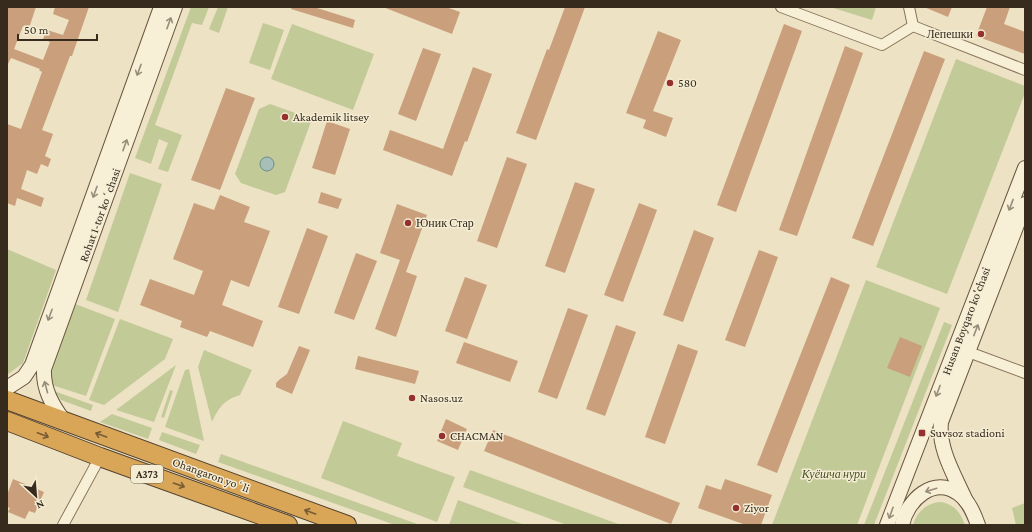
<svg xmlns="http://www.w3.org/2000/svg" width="1032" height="532" font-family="'Crimson Pro',serif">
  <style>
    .green { fill: #c2ca98 }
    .water { fill: #a6c0b9; stroke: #6d8e87 }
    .building { fill: #ca9f7b }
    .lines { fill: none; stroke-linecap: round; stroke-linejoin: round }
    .street-casing { stroke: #87745b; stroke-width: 12 }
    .secondary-casing { stroke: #68553e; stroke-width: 16 }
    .highway-casing { stroke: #54422f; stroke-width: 20 }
    .street { stroke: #f8efd7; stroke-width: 10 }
    .secondary { stroke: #f8efd7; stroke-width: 14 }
    .highway { stroke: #d9a557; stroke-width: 18 }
    .oneway { stroke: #988d7a }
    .oneway2 { stroke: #785c35 }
    .poi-dot { fill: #94302d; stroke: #f4ecd3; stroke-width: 1.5 }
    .labels { text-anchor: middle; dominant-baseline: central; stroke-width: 3; stroke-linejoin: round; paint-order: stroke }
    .shield { fill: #f4ecd3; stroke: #706554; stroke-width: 1 }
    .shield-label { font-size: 11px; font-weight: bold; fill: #372b1e }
    .poi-label { font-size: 12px; fill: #372b1e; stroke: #f4ecd3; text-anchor: start }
    .street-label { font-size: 12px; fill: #372b1e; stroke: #f4ecd3 }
    .park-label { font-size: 12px; font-style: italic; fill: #465326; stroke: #f4ecd3 }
  </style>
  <rect width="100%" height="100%" fill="#ede2c4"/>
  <g class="green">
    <polygon points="191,7 209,7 202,25 192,23 155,125 182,135 168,172 158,169 168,143 159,139 151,164 135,158"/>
    <polygon points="218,7 228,7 219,33 209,29"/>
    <polygon points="830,7 876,7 872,20"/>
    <polygon points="263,23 284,30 270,70 249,63"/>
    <polygon points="292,24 374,54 353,110 271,79"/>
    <polygon points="956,59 1025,86 1025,93 947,294 876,267"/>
    <polygon points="270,104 312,119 285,192 276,195 241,183 235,174 259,109"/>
    <polygon points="130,173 162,184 118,312 86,300"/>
    <polygon points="7,249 56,270 23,363 7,375"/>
    <polygon points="866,280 940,308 857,525 772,525"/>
    <polygon points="75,304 115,319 86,396 52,385 50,374"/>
    <polygon points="120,319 173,339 165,359 104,405 89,400"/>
    <polygon points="944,322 952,325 874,525 864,525"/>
    <path d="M204 350 252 370 240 395C224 400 219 407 212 422L198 367Z"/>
    <polygon points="176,365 154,422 116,410"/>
    <polygon points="189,369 204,441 165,427 185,370"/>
    <polygon points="170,390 173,391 164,418 161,417"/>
    <polygon points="54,391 93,405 91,411 61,400"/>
    <polygon points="112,414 152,428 148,439 100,422"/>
    <polygon points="343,421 402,443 397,456 455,477 437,522 321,478"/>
    <polygon points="162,432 200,445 196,454 159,440"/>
    <polygon points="221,454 420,525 395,525 218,462"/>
    <polygon points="470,470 621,525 567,525 463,487"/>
    <polygon points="458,500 525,525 449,525"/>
    <path d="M941 502C955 505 960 512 965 525H913C917 511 927 503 941 502Z"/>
    <polygon points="1025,503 1025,525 1016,525 1012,508"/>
  </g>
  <circle class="water" cx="267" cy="164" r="7"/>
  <g class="building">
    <polygon points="7,7 36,7 29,28 23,26 14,49 43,60 50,42 43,39 47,30 63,35 69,20 53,14 55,7 89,7 72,56 70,56 42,130 53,134 45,156 51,159 48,167 41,164 37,174 27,170 21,189 44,198 41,207 17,198 15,206 7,203 7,124 21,129 42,72 39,70 40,69 11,58 7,66"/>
    <polygon points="292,7 314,7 355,20 353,28 291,9"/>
    <polygon points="383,7 446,7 460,12 452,34"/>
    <polygon points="565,7 585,7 536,140 516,133 547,49 549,50"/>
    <polygon points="924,7 952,7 948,17"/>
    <polygon points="987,7 1010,7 1004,24 1025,32 1025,54 976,36"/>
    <polygon points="784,24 802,31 736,212 717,205"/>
    <polygon points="658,31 681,40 653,111 673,118 666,137 643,128 646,120 626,113"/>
    <polygon points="845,46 863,53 797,236 779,230"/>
    <polygon points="423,48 441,54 416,121 398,114"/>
    <polygon points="924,51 945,59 873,246 852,238"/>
    <polygon points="473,67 492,74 467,142 465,141 452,176 383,150 390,130 443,149"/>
    <polygon points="226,88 255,98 220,190 191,180"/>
    <polygon points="327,121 350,129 335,175 312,168"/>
    <polygon points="507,157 527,164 497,248 477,241"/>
    <polygon points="575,182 595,189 565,273 545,266"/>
    <polygon points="321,192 342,199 338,209 318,203"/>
    <polygon points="220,195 250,207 244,222 270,231 249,287 231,280 222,305 263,321 253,347 210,331 207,337 180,327 182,321 140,305 150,279 194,295 203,271 173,259 194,203 214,210"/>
    <polygon points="639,203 657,210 623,302 604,295"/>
    <polygon points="397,204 427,215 406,272 417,276 396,337 375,329 400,260 380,253"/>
    <polygon points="307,228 328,236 299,314 278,307"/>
    <polygon points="694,230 714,238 683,322 663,315"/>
    <polygon points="759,250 778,257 745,347 725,340"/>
    <polygon points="356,253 377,261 354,320 334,313"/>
    <polygon points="465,277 487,285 467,339 445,331"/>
    <polygon points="831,277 850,285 777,473 757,465"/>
    <polygon points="568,308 588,315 557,399 538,392"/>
    <polygon points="616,325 636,332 605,416 586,409"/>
    <polygon points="900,337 922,346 910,377 887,368"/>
    <polygon points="464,342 518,361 510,382 456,363"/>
    <polygon points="678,344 698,351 665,444 645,437"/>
    <polygon points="299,346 310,350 292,394 276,387 276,383 279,380 287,374"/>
    <polygon points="358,356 419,371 415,384 355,369"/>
    <polygon points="446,419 467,429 458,450 437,441"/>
    <polygon points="493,430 680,503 671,524 484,451"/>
    <polygon points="13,479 44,492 35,513 29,511 25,519 8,512 10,508 7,507 7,495"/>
    <polygon points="725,479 772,495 761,525 746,525 698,508 706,485 721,490"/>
  </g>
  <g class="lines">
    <defs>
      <g id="street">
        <polyline points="781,7 882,45 913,26 1025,70"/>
        <polyline points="909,7 913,26"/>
        <polyline points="963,350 1025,373"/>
        <polyline points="63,525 100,457"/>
      </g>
      <g id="secondary">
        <polyline points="7,388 24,377 32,365 161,7"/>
        <path d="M64 421C52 405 43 389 44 369L175 7"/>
        <path d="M966 501C955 476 938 449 941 422L1025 204"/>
        <polyline points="887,525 1025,168"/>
        <path d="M902 525C907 500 934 475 959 494 969 501 974 514 978 525"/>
      </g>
      <g id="highway">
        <polyline points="7,400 347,525"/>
        <polyline points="7,421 100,457 288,525"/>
      </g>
    </defs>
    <use href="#street" class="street-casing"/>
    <use href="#secondary" class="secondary-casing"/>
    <use href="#highway" class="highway-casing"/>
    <use href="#street" class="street"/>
    <use href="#secondary" class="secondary"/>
    <use href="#highway" class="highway"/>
  </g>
  <defs><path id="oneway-shaft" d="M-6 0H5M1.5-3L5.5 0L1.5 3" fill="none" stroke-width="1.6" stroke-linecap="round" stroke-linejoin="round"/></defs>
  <g class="oneway">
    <use href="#oneway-shaft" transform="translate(169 23) rotate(-70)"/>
    <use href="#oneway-shaft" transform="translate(139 70) rotate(110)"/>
    <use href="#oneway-shaft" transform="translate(125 145) rotate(-70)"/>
    <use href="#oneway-shaft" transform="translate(95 192) rotate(110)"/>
    <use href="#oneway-shaft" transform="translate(1011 205) rotate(111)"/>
    <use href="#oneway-shaft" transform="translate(50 315) rotate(110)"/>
    <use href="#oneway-shaft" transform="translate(976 330) rotate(-69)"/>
    <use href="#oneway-shaft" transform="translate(46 387) rotate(-105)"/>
    <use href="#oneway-shaft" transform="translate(938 391) rotate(111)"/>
    <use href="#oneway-shaft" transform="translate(931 490) rotate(163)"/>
    <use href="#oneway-shaft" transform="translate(891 513) rotate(110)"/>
  </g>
  <g class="oneway2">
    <use href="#oneway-shaft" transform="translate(43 435) rotate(21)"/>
    <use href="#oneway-shaft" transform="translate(101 435) rotate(-160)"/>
    <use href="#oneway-shaft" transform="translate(179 485) rotate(19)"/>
    <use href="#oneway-shaft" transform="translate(310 512) rotate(-160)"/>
  </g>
  <g class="poi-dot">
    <circle cx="981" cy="34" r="4"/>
    <circle cx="670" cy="83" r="4"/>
    <circle cx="285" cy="117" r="4"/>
    <circle cx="408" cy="223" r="4"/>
    <circle cx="412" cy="398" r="4"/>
    <rect x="918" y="429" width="8" height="8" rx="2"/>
    <circle cx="442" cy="436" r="4"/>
    <circle cx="736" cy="508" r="4"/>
  </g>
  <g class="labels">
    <rect class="shield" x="131" y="465" width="32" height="18" rx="3"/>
    <g class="shield-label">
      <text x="147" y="474">A373</text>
    </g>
    <g class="poi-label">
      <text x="973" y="34" text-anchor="end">Лепешки</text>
      <text x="678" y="83">580</text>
      <text x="293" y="117">Akademik litsey</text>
      <text x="416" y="223">Юник Стар</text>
      <text x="420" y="398">Nasos.uz</text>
      <text x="930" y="433">Suvsoz stadioni</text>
      <text x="450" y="436">CHACMAN</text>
      <text x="744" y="508">Ziyor</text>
    </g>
    <g class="street-label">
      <text transform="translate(100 215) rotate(-70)">Rohat 1-tor koʻchasi</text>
      <text transform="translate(966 321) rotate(-69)">Husan Boyqaro ko'chasi</text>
      <text transform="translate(211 475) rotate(20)">Ohangaron yoʻli</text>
    </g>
    <g class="park-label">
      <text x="834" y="474">Куёшча нури</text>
    </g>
  </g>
  <rect width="1032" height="532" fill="none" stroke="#372b1e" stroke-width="16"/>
  <g transform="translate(36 496) rotate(154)" stroke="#f4ecd3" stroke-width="3" paint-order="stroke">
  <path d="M0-3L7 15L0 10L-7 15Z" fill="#372b1e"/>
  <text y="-6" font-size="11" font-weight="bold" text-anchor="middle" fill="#372b1e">N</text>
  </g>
  <path d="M18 34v6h79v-6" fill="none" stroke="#372b1e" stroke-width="2"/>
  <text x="24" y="34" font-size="12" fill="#372b1e" stroke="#f4ecd3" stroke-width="3" paint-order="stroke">50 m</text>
</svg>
